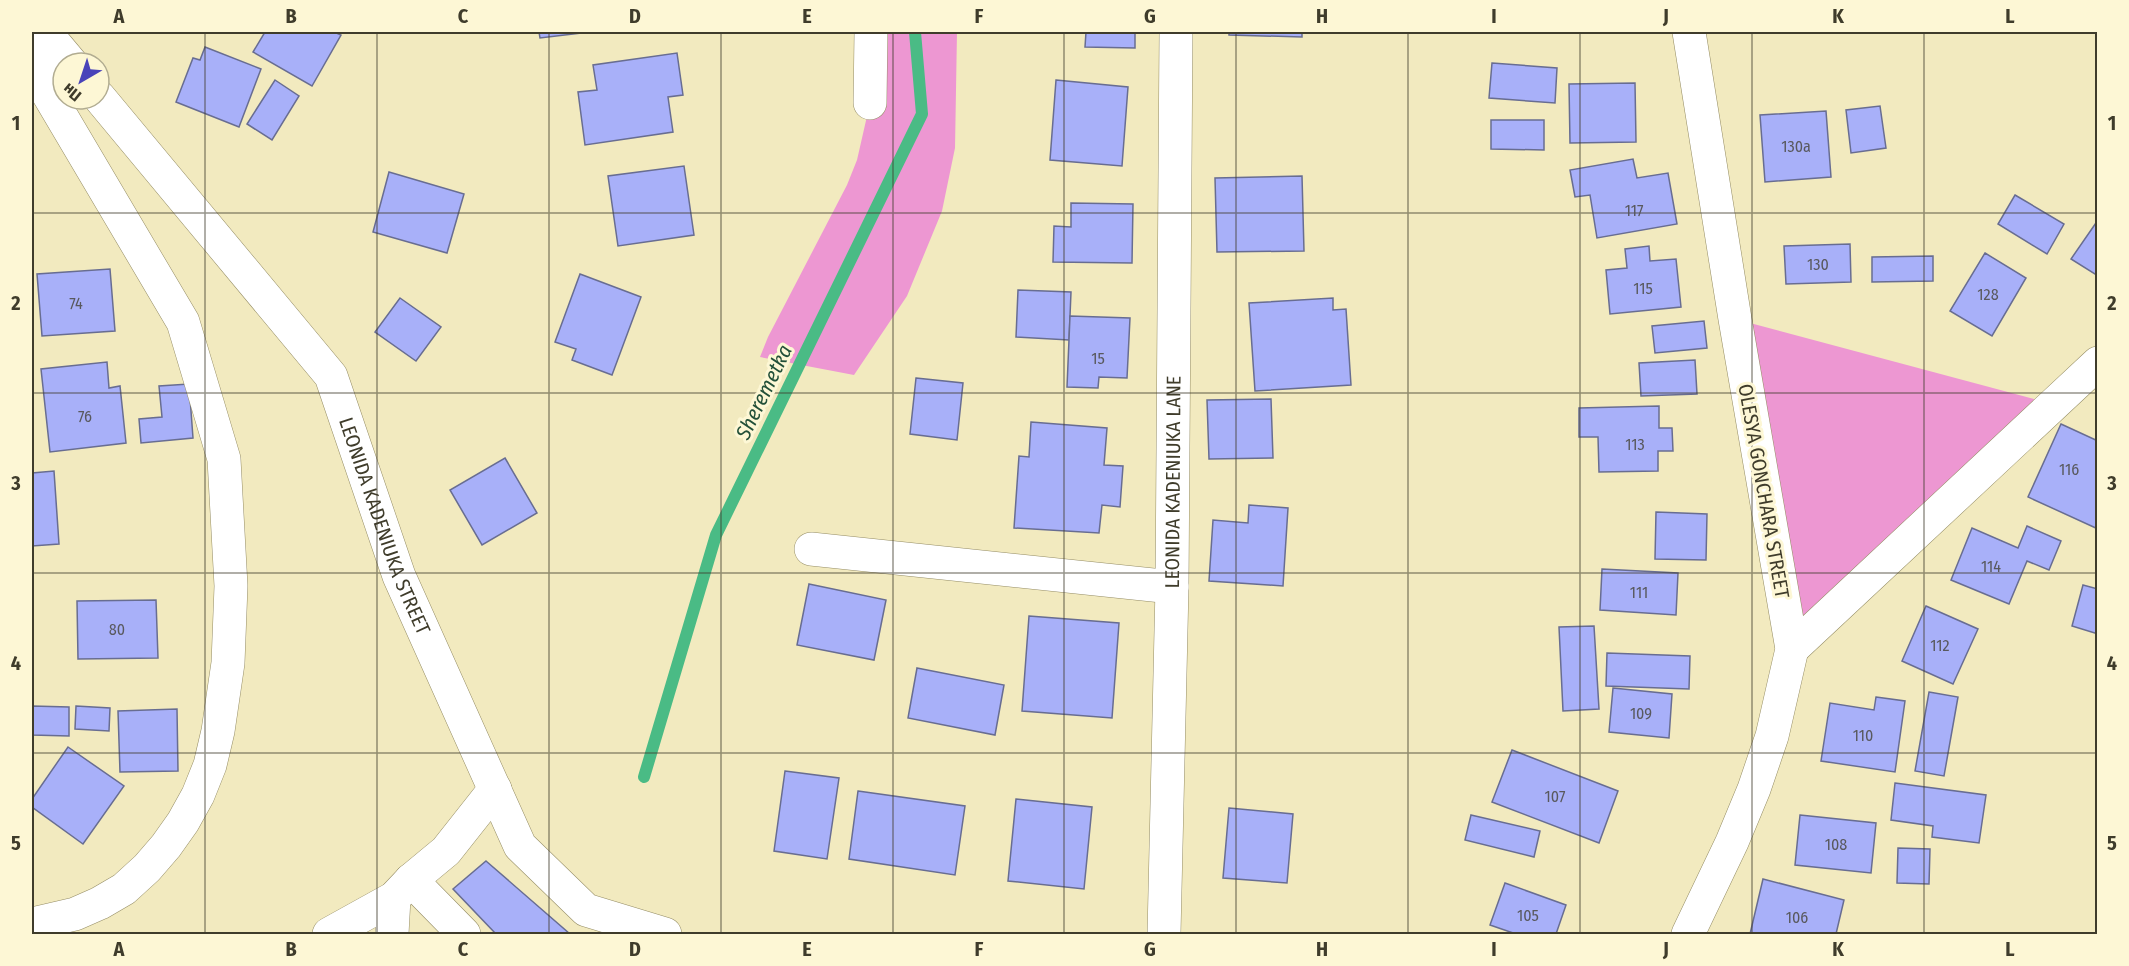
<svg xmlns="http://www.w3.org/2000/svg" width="2129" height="966" font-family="'Fira Sans Condensed',sans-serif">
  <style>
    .green { fill: #ed97d2 }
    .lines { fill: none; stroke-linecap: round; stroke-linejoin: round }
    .stream { stroke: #4abb85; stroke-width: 12 }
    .building { fill: #a8b0f9; stroke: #686d91; stroke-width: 1.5 }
    .minor-casing { stroke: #958d65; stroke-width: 34 }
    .minor { stroke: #fff; stroke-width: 33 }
    .grid { fill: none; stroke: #3f3c2b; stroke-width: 1.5; stroke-opacity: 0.55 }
    .labels { text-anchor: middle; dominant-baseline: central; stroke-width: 6; stroke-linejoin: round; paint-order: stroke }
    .number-label { font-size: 16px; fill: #59595e }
    .street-label { font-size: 20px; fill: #3f3c2b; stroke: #fdf7d5 }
    .water-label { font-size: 21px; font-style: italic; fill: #235039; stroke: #fdf7d5 }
    .neatline { fill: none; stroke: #3f3c2b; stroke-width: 2 }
    .grid-label { font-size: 20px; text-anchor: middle; font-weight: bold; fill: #3f3c2b }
  </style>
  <rect width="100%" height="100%" fill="#f2eabf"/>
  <g class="green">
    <polygon points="871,32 957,32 955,148 942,211 907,296 854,375 760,357 768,337 847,185 857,160 870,103"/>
    <polygon points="1735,319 2053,404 1792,649"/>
  </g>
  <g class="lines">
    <polyline class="stream" points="644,777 716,535 922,114 915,32"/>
  </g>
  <g class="building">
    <polygon points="265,32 334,32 341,35 312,86 253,52"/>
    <polygon points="539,32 590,32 540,38"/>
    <polygon points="1086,32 1135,32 1135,48 1085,47"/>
    <polygon points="1229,32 1302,32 1302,37 1229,35"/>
    <polygon points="205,47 261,69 239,127 176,102 193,58 200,60"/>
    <polygon points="677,53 683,95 668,97 673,132 585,145 578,92 597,90 593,65"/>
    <polygon points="1492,63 1557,68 1555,103 1489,98"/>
    <polygon points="275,80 299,96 272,140 247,124"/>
    <polygon points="1056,80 1128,87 1122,166 1050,160"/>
    <polygon points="1635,83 1636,142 1570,143 1569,84"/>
    <polygon points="1880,106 1886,148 1851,153 1846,110"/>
    <polygon points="1826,111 1831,177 1765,182 1760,115"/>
    <polygon points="1491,120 1544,120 1544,150 1491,149"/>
    <polygon points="1633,159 1637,178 1668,173 1677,224 1597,238 1590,195 1575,197 1570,170"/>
    <polygon points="684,166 694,235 618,246 608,176"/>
    <polygon points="389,172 464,194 447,253 373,232"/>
    <polygon points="1302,176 1304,251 1217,252 1215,178"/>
    <polygon points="2015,195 2064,224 2047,254 1998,224"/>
    <polygon points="1071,203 1133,204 1132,263 1053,262 1054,226 1071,227"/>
    <polygon points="2098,220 2098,276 2071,259"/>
    <polygon points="1850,244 1851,282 1786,284 1784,246"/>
    <polygon points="1649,246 1650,261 1676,259 1681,307 1610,314 1606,270 1627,268 1625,249"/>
    <polygon points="1985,253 2026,278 1992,336 1950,311"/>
    <polygon points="1933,256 1933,281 1872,282 1872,257"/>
    <polygon points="110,269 115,331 42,336 37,274"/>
    <polygon points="580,274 641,297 612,375 572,360 576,349 555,342"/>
    <polygon points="1018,290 1071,292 1069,340 1016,337"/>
    <polygon points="400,298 441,327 416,361 375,332"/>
    <polygon points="1333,298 1333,310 1346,309 1351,385 1255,391 1249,303"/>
    <polygon points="1070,316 1130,318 1127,378 1099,377 1098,388 1067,387"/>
    <polygon points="1704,321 1707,348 1655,353 1652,326"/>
    <polygon points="1695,360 1697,394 1641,396 1639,363"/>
    <polygon points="107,362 109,388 120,386 126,443 50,452 41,369"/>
    <polygon points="916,378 963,383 957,440 910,434"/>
    <polygon points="189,384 193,438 141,443 139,419 162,417 159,386"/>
    <polygon points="1271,399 1273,458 1209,459 1207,400"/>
    <polygon points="1659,406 1659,428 1672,428 1673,451 1658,451 1658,471 1599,472 1598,437 1579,437 1579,408"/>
    <polygon points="1031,422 1107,428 1104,465 1123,466 1120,507 1102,505 1099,533 1014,528 1019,456 1029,457"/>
    <polygon points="2061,424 2098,441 2098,529 2028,497"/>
    <polygon points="505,458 537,513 482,545 450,490"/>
    <polygon points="54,471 59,544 32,546 32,473"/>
    <polygon points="1249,505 1288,508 1283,586 1209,581 1213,520 1248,523"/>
    <polygon points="1656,512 1707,514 1706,560 1655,559"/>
    <polygon points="2027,526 2061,541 2049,570 2027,561 2009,604 1951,580 1972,528 2018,548"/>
    <polygon points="1602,569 1678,573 1676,615 1600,610"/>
    <polygon points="809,584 886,600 874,660 797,645"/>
    <polygon points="2083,585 2098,589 2098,634 2072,626"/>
    <polygon points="156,600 158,658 78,659 77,601"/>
    <polygon points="1926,606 1978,629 1953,684 1902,661"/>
    <polygon points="1029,616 1119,623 1112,718 1022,711"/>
    <polygon points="1594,626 1599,709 1563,711 1559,627"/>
    <polygon points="1607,653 1690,656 1689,689 1606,686"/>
    <polygon points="917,668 1004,685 995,735 908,718"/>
    <polygon points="1613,688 1672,694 1669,738 1609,732"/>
    <polygon points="1929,692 1958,697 1944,776 1915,771"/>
    <polygon points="1876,697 1905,701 1895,772 1821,761 1830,703 1874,710"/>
    <polygon points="32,706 69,707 69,736 32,735"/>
    <polygon points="76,706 110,708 109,731 75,729"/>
    <polygon points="177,709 178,771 120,772 118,711"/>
    <polygon points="68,747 124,786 83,844 32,807 32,799"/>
    <polygon points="1512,750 1618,791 1599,843 1492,802"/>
    <polygon points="785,771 839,778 827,859 774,851"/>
    <polygon points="1895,783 1986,795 1979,843 1932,837 1933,826 1891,820"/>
    <polygon points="858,791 965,806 955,875 849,859"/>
    <polygon points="1016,799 1092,807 1084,889 1008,881"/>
    <polygon points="1229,808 1293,814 1287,883 1223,878"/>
    <polygon points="1471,815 1540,831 1534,857 1465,840"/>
    <polygon points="1800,815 1876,823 1871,873 1795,865"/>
    <polygon points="1898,848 1930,849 1929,884 1897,883"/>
    <polygon points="486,861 570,934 496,934 453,889"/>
    <polygon points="1763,879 1844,900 1836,934 1750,934"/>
    <polygon points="1505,883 1566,905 1556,934 1516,934 1490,925"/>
  </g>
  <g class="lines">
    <defs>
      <g id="minor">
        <polyline points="45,32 71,63"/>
        <polyline points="32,34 47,92 183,322 224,459 231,586 228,663 218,731 210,765 198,795 183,822 166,846 147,868 124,889 100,903 75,914 32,924"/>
        <path id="s1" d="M99 97 331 376 399 576 520 846 586 910 665 934"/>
        <polyline points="870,103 871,32"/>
        <polyline points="811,549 1172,587"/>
        <polyline points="1792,649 2098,363"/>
        <polyline points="411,880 464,934"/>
        <polyline points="329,934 394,898 411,880 446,851 495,789"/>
        <polyline points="392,934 394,898"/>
        <path id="s2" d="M1164 934 1172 587 1176 32"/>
        <polyline points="1688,934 1732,842 1754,789 1772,736 1792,649 1735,319 1689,32"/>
      </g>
    </defs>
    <use href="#minor" class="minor-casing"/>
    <use href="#minor" class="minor"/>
  </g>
  <path class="grid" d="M205 32V934M377 32V934M549 32V934M721 32V934M893 32V934M1064 32V934M1236 32V934M1408 32V934M1580 32V934M1752 32V934M1924 32V934M32 213H2098M32 393H2098M32 573H2098M32 753H2098"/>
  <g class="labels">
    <g class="number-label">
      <text x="1796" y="146">130а</text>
      <text x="1634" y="210">117</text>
      <text x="1818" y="264">130</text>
      <text x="1643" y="288">115</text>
      <text x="1988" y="294">128</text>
      <text x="76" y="303">74</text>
      <text x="1098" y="358">15</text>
      <text x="85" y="416">76</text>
      <text x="1635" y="444">113</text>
      <text x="2069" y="469">116</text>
      <text x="1991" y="566">114</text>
      <text x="1639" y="592">111</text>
      <text x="117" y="629">80</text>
      <text x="1940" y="645">112</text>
      <text x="1641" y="713">109</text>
      <text x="1863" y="735">110</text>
      <text x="1555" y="796">107</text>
      <text x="1836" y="844">108</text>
      <text x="1528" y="915">105</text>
      <text x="1797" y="917">106</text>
    </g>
    <g class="street-label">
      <text stroke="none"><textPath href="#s2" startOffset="452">LEONIDA KADENIUKA LANE</textPath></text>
      <text transform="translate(1764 491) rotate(80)">OLESYA GONCHARA STREET</text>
      <text stroke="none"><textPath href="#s1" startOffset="522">LEONIDA KADENIUKA STREET</textPath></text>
    </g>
    <g class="water-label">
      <text transform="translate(764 392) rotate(-64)">Sheremetka</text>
    </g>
  </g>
  <rect width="2129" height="966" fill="none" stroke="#fdf7d5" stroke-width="66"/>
  <g transform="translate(81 81) rotate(219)"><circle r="28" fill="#fdf7d5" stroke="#b1ac91" stroke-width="1.5"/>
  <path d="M0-4.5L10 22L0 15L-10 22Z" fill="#4943b9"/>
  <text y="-9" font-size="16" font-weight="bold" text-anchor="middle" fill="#3f3c2b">Пн</text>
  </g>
  <rect x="33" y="33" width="2063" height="900" class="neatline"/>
  <g class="grid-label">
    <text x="119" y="23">A</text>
    <text x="291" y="23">B</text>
    <text x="463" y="23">C</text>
    <text x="635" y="23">D</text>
    <text x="807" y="23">E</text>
    <text x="979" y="23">F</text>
    <text x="1150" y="23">G</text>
    <text x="1322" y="23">H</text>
    <text x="1494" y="23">I</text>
    <text x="1666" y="23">J</text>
    <text x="1838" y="23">K</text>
    <text x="2010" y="23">L</text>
    <text x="16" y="130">1</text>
    <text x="2112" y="130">1</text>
    <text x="16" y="310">2</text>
    <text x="2112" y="310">2</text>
    <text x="16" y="490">3</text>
    <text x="2112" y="490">3</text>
    <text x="16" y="670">4</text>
    <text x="2112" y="670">4</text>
    <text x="16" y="850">5</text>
    <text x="2112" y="850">5</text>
    <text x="119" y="956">A</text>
    <text x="291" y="956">B</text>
    <text x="463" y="956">C</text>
    <text x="635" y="956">D</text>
    <text x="807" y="956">E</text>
    <text x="979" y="956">F</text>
    <text x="1150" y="956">G</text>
    <text x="1322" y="956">H</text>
    <text x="1494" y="956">I</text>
    <text x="1666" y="956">J</text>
    <text x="1838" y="956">K</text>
    <text x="2010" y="956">L</text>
  </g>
</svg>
